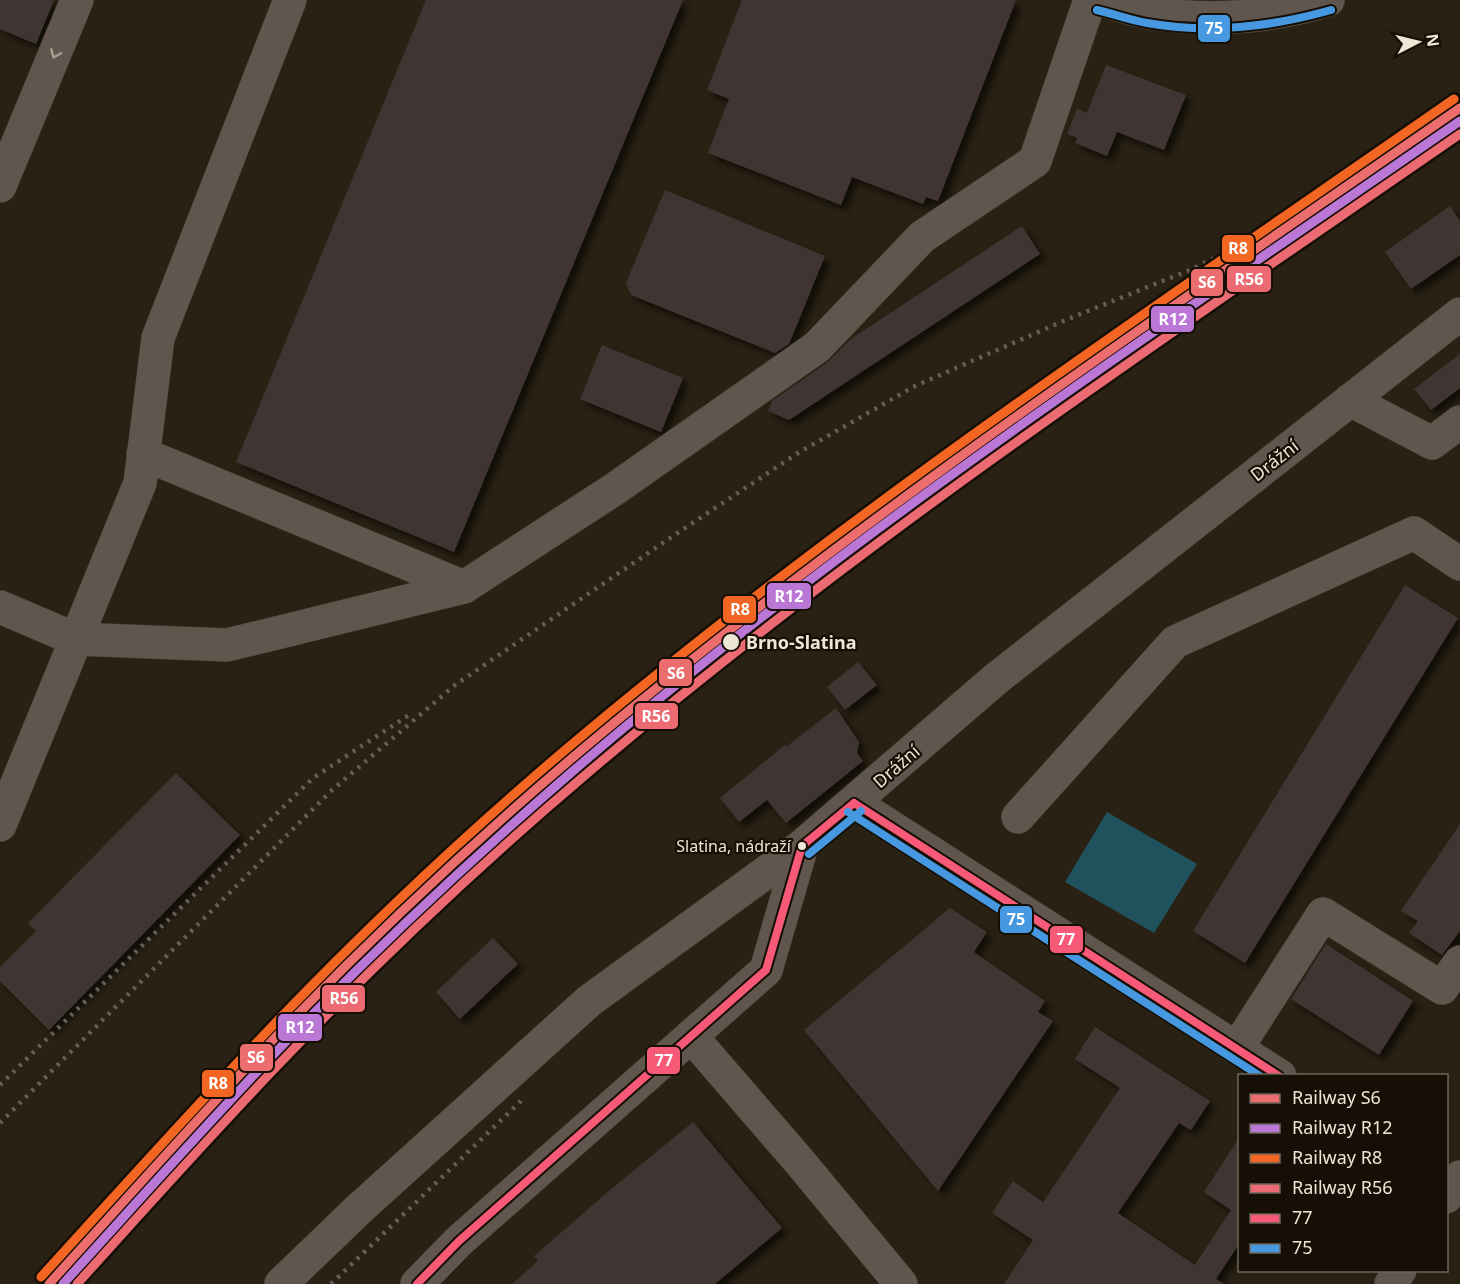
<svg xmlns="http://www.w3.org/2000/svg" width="1460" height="1284" font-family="'Noto Sans',sans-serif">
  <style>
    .water { fill: #20525e }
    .building { fill: #403632; filter: url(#shadow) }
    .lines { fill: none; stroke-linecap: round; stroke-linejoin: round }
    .minor-casing { stroke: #433c30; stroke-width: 34 }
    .minor { stroke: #60564d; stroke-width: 33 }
    .rail { stroke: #665e55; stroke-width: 4.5; stroke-dasharray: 3 6; stroke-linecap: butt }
    .bus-1-casing { stroke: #150f05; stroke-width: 12 }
    .bus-2-casing { stroke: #150f05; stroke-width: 12 }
    .bus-1 { stroke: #f75a77; stroke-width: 8 }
    .bus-2 { stroke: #4699e1; stroke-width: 8 }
    .rail-1-casing { stroke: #150f05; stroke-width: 14 }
    .rail-2-casing { stroke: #150f05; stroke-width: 14 }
    .rail-3-casing { stroke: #150f05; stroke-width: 14 }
    .rail-4-casing { stroke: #150f05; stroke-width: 14 }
    .rail-1 { stroke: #ec6d6d; stroke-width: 9 }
    .rail-2 { stroke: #ba77d6; stroke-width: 9 }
    .rail-3 { stroke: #f26522; stroke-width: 9 }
    .rail-4 { stroke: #ec6a71; stroke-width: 9 }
    .oneway { stroke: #a89e92 }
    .stop-dot { fill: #efe6d6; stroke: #150f05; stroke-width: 2 }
    .labels { text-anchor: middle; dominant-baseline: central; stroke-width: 4.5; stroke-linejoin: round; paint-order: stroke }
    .bus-label { font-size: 16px; fill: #efe6d6; stroke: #150f05; text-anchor: end }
    .street-label { font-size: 18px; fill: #efe6d6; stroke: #150f05 }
    .stop-label { font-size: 18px; font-weight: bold; fill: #efe6d6; stroke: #150f05; text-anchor: start }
    .line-badge { stroke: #150f05; stroke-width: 2 }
    .badge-label { font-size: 16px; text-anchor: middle; font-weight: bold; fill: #fff }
  </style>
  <defs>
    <filter id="shadow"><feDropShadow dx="5.5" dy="5.5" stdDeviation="3" flood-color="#0009"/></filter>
  </defs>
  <rect width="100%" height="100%" fill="#292113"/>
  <polygon class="water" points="1107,812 1197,864 1154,933 1065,882"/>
  <g class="building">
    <polygon points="0,0 54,0 36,44 0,29"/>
    <polygon points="426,0 683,0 454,552 236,462"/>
    <polygon points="742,0 1016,0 938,201 926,197 923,204 852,177 841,205 708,153 729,99 707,90"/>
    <polygon points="1106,65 1186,95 1164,150 1117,132 1107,156 1075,143 1077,138 1067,134 1077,109 1087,113"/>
    <polygon points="665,190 825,256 789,344 775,353 631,295 626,283"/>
    <polygon points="1450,206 1460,221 1460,255 1411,289 1385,252"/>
    <polygon points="1022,226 1040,254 789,420 768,411 772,401 828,362 851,339"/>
    <polygon points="602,345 683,378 661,432 580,399"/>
    <polygon points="1460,354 1460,388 1431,410 1414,389"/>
    <polygon points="1405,585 1458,618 1245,963 1193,931"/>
    <polygon points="858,662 877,685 845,710 827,687"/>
    <polygon points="836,708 859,742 857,753 863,761 786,823 767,800 739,822 720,798 785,745 786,747"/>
    <polygon points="176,773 240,835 49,1030 0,981 0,967 36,931 28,923"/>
    <polygon points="1460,824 1460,931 1442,955 1409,933 1418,921 1401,911"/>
    <polygon points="950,908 987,932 974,952 1045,1001 1038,1012 1053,1021 938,1191 804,1030"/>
    <polygon points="493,938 518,964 460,1019 436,992"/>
    <polygon points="1326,944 1413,1001 1379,1055 1291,999"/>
    <polygon points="1095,1027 1210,1101 1191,1130 1179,1123 1118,1213 1195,1265 1231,1210 1204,1192 1239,1138 1239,1244 1216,1279 1224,1284 1004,1284 1033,1240 992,1213 1013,1181 1043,1202 1120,1088 1075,1059"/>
    <polygon points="693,1122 782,1228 715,1284 512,1284 538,1261 534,1256 610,1190"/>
  </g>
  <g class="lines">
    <defs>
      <g id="minor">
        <path d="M1100 0C1117 4 1133 10 1150 13 1210 22 1270 18 1328 0"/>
        <polyline points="0,186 77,0"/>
        <polyline points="1350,400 1432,443 1460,422"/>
        <polyline points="143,454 464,587"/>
        <polyline points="0,607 75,639 227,645 464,587 616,488 817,347 922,237 1035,161 1090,0"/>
        <polyline points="854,803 1280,1076"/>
        <polyline points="1018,817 1175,642 1414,533 1460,564"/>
        <polyline points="0,825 140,483 158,338 290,0"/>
        <polyline points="691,1036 799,1161 901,1284"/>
        <polyline points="1237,1048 1323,914 1442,988 1460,962"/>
        <polyline points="1446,1197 1460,1177"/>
        <polyline points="281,1284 359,1209 589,1001 802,846 997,678 1460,314"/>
        <polyline points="417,1284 459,1241 766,970 802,846"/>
        <polyline points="1391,1284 1400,1270"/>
      </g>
    </defs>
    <use href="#minor" class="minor-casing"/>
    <use href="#minor" class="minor"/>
    <g class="rail">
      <polyline points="0,1085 313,778 409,715"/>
      <polyline points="0,1123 331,791 455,685 673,536 798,453 915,386 1068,319 1190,270 1258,237"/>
      <polyline points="331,1284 521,1101"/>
    </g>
    <defs>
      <g id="bus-1">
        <polyline points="854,803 1279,1076"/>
        <polyline points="417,1284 459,1241 766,970 802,846 854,803"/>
      </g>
      <g id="bus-2">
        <path d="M1097 10C1114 14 1130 20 1147 23 1209 34 1271 27 1331 10"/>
        <polyline points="848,812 1260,1076"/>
        <polyline points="809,854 861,811"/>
      </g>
    </defs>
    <use href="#bus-1" class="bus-1-casing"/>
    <use href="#bus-2" class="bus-2-casing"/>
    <use href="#bus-1" class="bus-1"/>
    <use href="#bus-2" class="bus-2"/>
    <defs>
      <path id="rail-1" d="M49 1284C122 1204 193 1123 268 1045 364 945 465 849 571 759 852 521 1158 317 1460 108"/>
      <path id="rail-2" d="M63 1284C133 1207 202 1129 274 1054 369 955 469 861 573 771 851 532 1159 329 1460 121"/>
      <path id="rail-3" d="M41 1277C114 1197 186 1116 261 1038 357 937 458 841 564 751 845 513 1152 309 1454 99"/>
      <path id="rail-4" d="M77 1284C144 1210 211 1135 280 1063 376 963 477 867 583 777 859 541 1162 340 1460 134"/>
    </defs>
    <use href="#rail-1" class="rail-1-casing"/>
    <use href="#rail-2" class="rail-2-casing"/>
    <use href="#rail-3" class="rail-3-casing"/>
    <use href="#rail-4" class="rail-4-casing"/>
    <use href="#rail-1" class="rail-1"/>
    <use href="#rail-2" class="rail-2"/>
    <use href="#rail-3" class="rail-3"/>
    <use href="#rail-4" class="rail-4"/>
  </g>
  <defs><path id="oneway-chevron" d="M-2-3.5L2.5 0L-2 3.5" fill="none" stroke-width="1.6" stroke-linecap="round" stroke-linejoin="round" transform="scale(1.5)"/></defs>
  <use class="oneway" href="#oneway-chevron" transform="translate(55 54) rotate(113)"/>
  <g class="stop-dot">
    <circle cx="731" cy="642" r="9"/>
    <circle cx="802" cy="846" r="5"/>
  </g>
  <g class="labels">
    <g class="bus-label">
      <text x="791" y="846">Slatina, nádraží</text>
    </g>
    <g class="street-label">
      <text transform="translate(1274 460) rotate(-38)">Drážní</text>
      <text transform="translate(896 766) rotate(-41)">Drážní</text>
    </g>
    <g class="stop-label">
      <text x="746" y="642">Brno-Slatina</text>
    </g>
  </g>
  <g class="line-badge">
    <rect x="1197" y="14" width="34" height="29" rx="6" fill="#4699e1"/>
    <rect x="1221" y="234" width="34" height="29" rx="6" fill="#f26522"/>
    <rect x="1226" y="265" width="46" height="28" rx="6" fill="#ec6a71"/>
    <rect x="1190" y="268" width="34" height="29" rx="6" fill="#ec6d6d"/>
    <rect x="1150" y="305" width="45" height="28" rx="6" fill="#ba77d6"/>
    <rect x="766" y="582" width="46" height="28" rx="6" fill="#ba77d6"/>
    <rect x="722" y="595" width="35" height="29" rx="6" fill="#f26522"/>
    <rect x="658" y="658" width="35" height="29" rx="6" fill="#ec6d6d"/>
    <rect x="634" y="702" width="45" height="28" rx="6" fill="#ec6a71"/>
    <rect x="999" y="905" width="34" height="29" rx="6" fill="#4699e1"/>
    <rect x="1049" y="925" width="35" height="29" rx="6" fill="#f75a77"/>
    <rect x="321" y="984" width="45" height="29" rx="6" fill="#ec6a71"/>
    <rect x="277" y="1013" width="46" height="29" rx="6" fill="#ba77d6"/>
    <rect x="239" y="1043" width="35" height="29" rx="6" fill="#ec6d6d"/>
    <rect x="646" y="1046" width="35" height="29" rx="6" fill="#f75a77"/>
    <rect x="201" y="1069" width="34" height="29" rx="6" fill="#f26522"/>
  </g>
  <g class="badge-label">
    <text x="1214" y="34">75</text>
    <text x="1238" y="254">R8</text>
    <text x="1249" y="285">R56</text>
    <text x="1207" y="288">S6</text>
    <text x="1173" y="325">R12</text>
    <text x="789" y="602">R12</text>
    <text x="740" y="615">R8</text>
    <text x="676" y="679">S6</text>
    <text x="656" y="722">R56</text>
    <text x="1016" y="925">75</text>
    <text x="1066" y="945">77</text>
    <text x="344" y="1004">R56</text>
    <text x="300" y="1033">R12</text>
    <text x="256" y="1063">S6</text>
    <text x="664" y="1066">77</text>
    <text x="218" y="1089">R8</text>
  </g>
  <rect x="1238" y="1074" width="210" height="198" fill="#150f05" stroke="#6c6559" stroke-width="1.5"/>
  <rect x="1250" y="1094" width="30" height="9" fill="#ec6d6d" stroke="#6c6559" stroke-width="1.5"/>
  <text x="1292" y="1104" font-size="18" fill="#efe6d6">Railway S6</text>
  <rect x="1250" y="1124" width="30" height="9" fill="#ba77d6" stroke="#6c6559" stroke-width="1.5"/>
  <text x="1292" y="1134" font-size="18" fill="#efe6d6">Railway R12</text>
  <rect x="1250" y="1154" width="30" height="9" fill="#f26522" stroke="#6c6559" stroke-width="1.5"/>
  <text x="1292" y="1164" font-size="18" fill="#efe6d6">Railway R8</text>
  <rect x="1250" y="1184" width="30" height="9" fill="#ec6a71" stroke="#6c6559" stroke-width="1.5"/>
  <text x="1292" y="1194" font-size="18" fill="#efe6d6">Railway R56</text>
  <rect x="1250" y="1214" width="30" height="9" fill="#f75a77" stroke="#6c6559" stroke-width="1.5"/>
  <text x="1292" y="1224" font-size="18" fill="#efe6d6">77</text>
  <rect x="1250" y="1244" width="30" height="9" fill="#4699e1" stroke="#6c6559" stroke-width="1.5"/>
  <text x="1292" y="1254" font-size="18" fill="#efe6d6">75</text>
  <g transform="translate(1418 42) rotate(83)" stroke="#150f05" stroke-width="4.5" paint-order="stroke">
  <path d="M0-4.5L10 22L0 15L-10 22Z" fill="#efe6d6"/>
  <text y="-9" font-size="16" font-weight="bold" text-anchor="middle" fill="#efe6d6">N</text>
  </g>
</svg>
